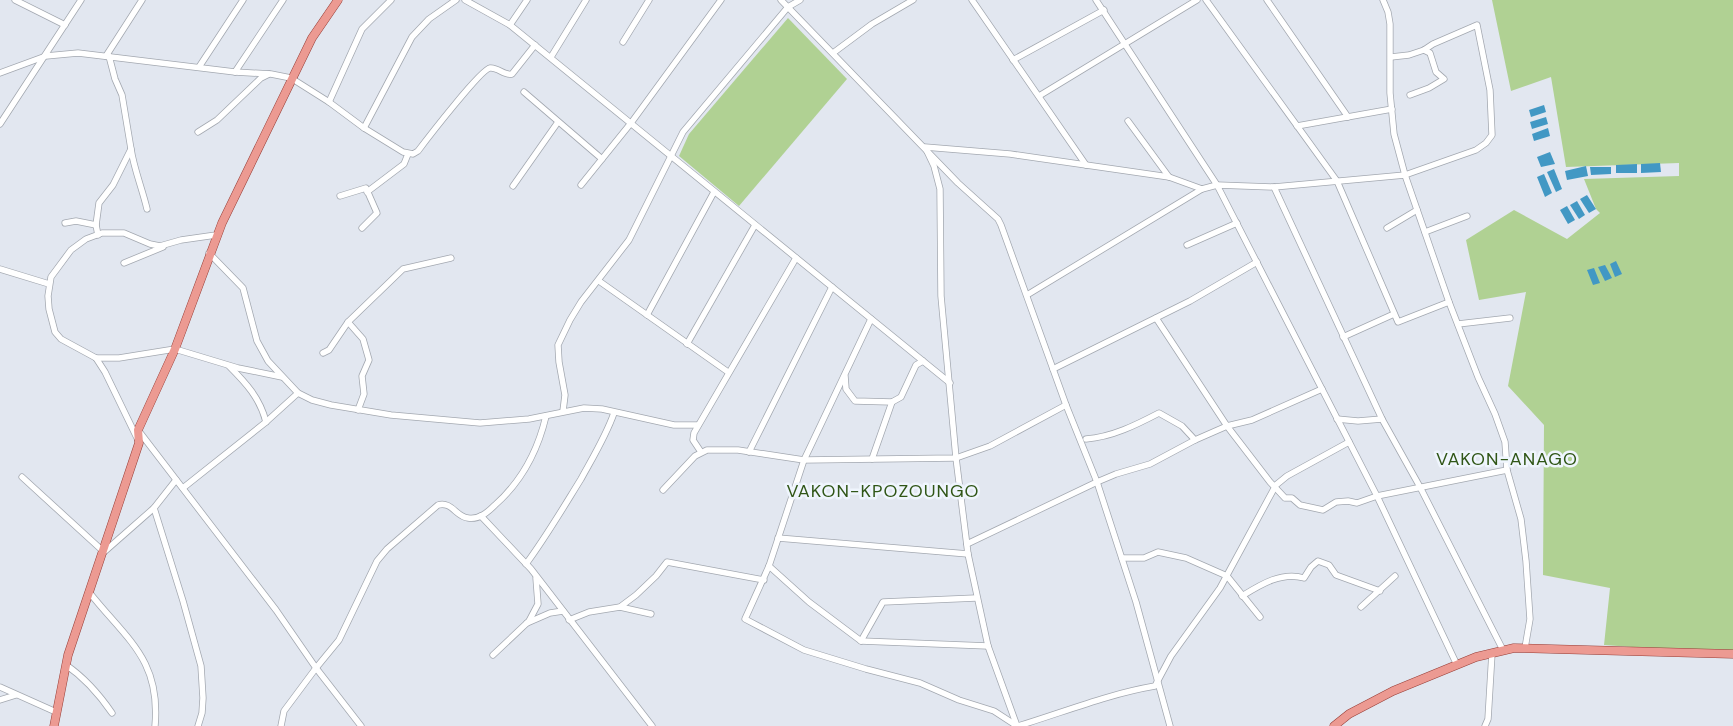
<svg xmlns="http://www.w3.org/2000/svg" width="1733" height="726" font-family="'DM Sans',sans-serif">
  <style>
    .green { fill: #b0d193 }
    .water { fill: #4298c4 }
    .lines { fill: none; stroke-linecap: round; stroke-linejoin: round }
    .minor-casing { stroke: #a3a8b0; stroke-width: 7 }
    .major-casing { stroke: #963d36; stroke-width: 9 }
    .minor { stroke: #fff; stroke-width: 5.5 }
    .major { stroke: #ec9a92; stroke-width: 8 }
    .labels { text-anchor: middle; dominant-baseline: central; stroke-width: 5; stroke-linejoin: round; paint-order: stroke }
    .quarter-label { font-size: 18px; letter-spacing: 1px; fill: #305617; stroke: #eff5fd }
  </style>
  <rect width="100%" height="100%" fill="#e2e7f0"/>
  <g class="green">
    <polygon points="1492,0 1733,0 1733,651 1675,650 1604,645 1610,588 1543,575 1544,425 1508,386 1526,292 1479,300 1466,240 1514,210 1567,239 1600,213 1596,209 1584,179 1679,176 1679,163 1566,167 1551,77 1511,91"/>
    <polygon points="788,18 847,79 739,206 679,156 689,134"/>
  </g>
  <g class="water">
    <polygon points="1544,105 1546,112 1531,117 1529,110"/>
    <polygon points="1546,117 1548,124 1532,129 1530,122"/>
    <polygon points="1548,128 1550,136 1534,141 1532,134"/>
    <polygon points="1550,152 1555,164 1541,167 1537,157"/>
    <polygon points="1660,163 1661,172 1641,173 1641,164"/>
    <polygon points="1637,164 1637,173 1616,173 1616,165"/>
    <polygon points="1586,166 1588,176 1567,180 1565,171"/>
    <polygon points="1590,167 1611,167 1611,174 1591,175"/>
    <polygon points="1554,169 1562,189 1556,192 1547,172"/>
    <polygon points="1544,174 1552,193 1545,197 1537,177"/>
    <polygon points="1587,195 1596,209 1589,213 1580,199"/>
    <polygon points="1577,201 1585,215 1579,219 1570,205"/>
    <polygon points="1567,206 1575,220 1568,224 1560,210"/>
    <polygon points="1616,261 1622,274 1615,277 1610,264"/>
    <polygon points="1605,265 1612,278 1605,281 1598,267"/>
    <polygon points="1594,268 1600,283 1593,285 1587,270"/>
  </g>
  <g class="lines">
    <defs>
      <g id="minor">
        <polyline points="15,0 65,25"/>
        <polyline points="465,0 510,25 950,383"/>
        <polyline points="781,0 958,183 998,219 1001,225 1066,405 1097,482 1136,602 1170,726"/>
        <polyline points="972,0 1086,165"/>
        <polyline points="1096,0 1217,185 1377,496 1457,665"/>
        <polyline points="1206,0 1337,181 1398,322 1449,302"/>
        <polyline points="1267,0 1348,117"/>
        <polyline points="1383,0 1388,12 1390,24 1390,93 1394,134 1405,175 1449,302 1478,377 1495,414 1505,442 1507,470 1521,519 1526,561 1530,619 1525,648"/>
        <polyline points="510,25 527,0"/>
        <polyline points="623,42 649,0"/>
        <polyline points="833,53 872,24 913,0"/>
        <polyline points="106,56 142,0"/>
        <polyline points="551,57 586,0"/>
        <polyline points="1013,60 1104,10"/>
        <polyline points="199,67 243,0"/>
        <polyline points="235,72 283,0"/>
        <path d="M0 73 46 56 78 53 235 72 271 74 291 78 329 102 364 128 403 152 413 154 418 151C427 139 481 69 490 68 498 67 504 76 512 74L535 45"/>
        <polyline points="524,92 602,159"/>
        <polyline points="1410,95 1429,88 1444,79 1436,72 1430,53 1424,50"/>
        <polyline points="1039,96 1197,0"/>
        <polyline points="329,102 362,29 391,0"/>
        <polyline points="1128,121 1169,177"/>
        <polyline points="0,124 81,0"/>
        <polyline points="1297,126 1392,109"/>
        <polyline points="364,128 412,37 429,19 456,0"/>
        <polyline points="198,132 217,120 261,78 269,74"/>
        <path d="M131 149C134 169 142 188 147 209"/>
        <polyline points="581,185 631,123 721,0"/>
        <polyline points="513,186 558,122"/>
        <polyline points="1274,187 1382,419 1420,487 1503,650"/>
        <polyline points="367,192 404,164 408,154"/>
        <polyline points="340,196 366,188 377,213 362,228"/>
        <polyline points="65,223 76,221 96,225"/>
        <polyline points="1387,228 1417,210"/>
        <polyline points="1425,232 1467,216"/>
        <polyline points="98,235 96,225 99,203 113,185 131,149 122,95 115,79 109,56"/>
        <polyline points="1187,245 1237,223"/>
        <polyline points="209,253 243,288 257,341 268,361 298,393 312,400 331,405 391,415 480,423 529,419 584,408 602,409 674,425 698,425"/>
        <polyline points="124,263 163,247"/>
        <polyline points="0,269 49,284"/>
        <polyline points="599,281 728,372"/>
        <polyline points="1027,295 1202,189"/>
        <polyline points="647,315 714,192"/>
        <polyline points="1156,318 1227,426 1252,420 1322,389"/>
        <polyline points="871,319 804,460 769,566 745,619 804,650 866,669 920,683 959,700 994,711 1017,726"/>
        <polyline points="348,322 363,339 369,360 362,376 364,394 358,410"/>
        <polyline points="1458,324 1510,318"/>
        <polyline points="1343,337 1394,314"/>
        <polyline points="687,344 755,225"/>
        <polyline points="323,353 329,350 348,322 403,269 451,258"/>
        <polyline points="96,358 119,358 175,349 238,368 282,377"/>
        <path d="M229 366C246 383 260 398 266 422"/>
        <polyline points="1053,369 1190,301 1257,262"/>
        <polyline points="845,376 846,389 855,401 892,402"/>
        <polyline points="563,411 565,395 559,362 558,345 570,320 581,302 629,240 683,132 788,7 800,0"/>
        <polyline points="1337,419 1358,421 1382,419"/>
        <polyline points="138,430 276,610 316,668 361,726"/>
        <path d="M1086 439C1112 437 1136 425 1159 413L1182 426 1195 440 1227 426 1270 482 1285 498H1292L1300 505 1323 510 1336 502 1348 501 1357 503 1377 496 1507 470"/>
        <polyline points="138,440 105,372 96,358 61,339 55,332 49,309 48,296 51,277 71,250 86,239 102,233 124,233 150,244 160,246 181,240 216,235"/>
        <polyline points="701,452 693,440 694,433 796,258"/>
        <polyline points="749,452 832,287"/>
        <polyline points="872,459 892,402 901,397 916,365 923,361"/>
        <polyline points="22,477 104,552 154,508 176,480"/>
        <polyline points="183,488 266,422 298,393"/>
        <polyline points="663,490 695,456 707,450 738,450 804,460 956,458 990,446 1066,405"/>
        <polyline points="154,508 183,601 201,666 203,698 202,713 198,726"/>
        <polyline points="481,516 531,569 652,726"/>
        <polyline points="778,538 968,554"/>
        <polyline points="967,544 1097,482 1116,474 1150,464 1195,440"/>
        <polyline points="1122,558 1144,558 1158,552 1186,558 1227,576 1260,617"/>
        <path d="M526 564C546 537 563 508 581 479 593 457 606 436 614 413"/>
        <polyline points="769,566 809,602 861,641 988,646"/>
        <path d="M89 592C126 639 161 659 155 726"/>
        <path d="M1242 596C1260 585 1282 571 1304 578L1311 567 1318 561 1329 565 1336 575 1380 591"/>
        <polyline points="620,607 651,614"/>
        <polyline points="1361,607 1395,576"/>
        <polyline points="569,620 589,612 620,607 636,595 656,576 667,562 764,580"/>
        <polyline points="527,623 550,613 563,611"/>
        <polyline points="861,641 883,602 976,598"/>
        <polyline points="493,655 529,621 538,604 536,578"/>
        <path d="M66 665C85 678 99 694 112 713"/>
        <polyline points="0,687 56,712"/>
        <polyline points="0,700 16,695"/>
        <path d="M281 726 284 711 316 668 339 640 377 561 387 549 438 505C452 501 456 517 468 518 479 520 488 512 495 505 521 482 538 450 546 416"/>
        <polyline points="1017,726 988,646 968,554 956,458 941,296 940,189 934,166 925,147 1010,154 1086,165 1169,177 1202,189 1217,185 1274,187 1405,175 1476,150 1486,143 1492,135 1490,90 1477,25 1433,44 1424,50 1409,55 1391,57"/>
        <path d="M1018 726C1064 712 1108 694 1155 686L1171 656 1220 588 1276 485 1287 476 1349 442"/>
        <polyline points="1485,726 1488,719 1492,653"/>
      </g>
      <g id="major">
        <polyline points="54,726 68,655 139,443 138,430 175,349 222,223 312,38 338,0"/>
        <polyline points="1334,726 1349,714 1393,691 1476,657 1514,648 1733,654"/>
      </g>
    </defs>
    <use href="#minor" class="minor-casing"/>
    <use href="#major" class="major-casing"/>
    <use href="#minor" class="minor"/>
    <use href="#major" class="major"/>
  </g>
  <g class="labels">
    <g class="quarter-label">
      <text x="1507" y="459">VAKON-ANAGO</text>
      <text x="883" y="491">VAKON-KPOZOUNGO</text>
    </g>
  </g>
</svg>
